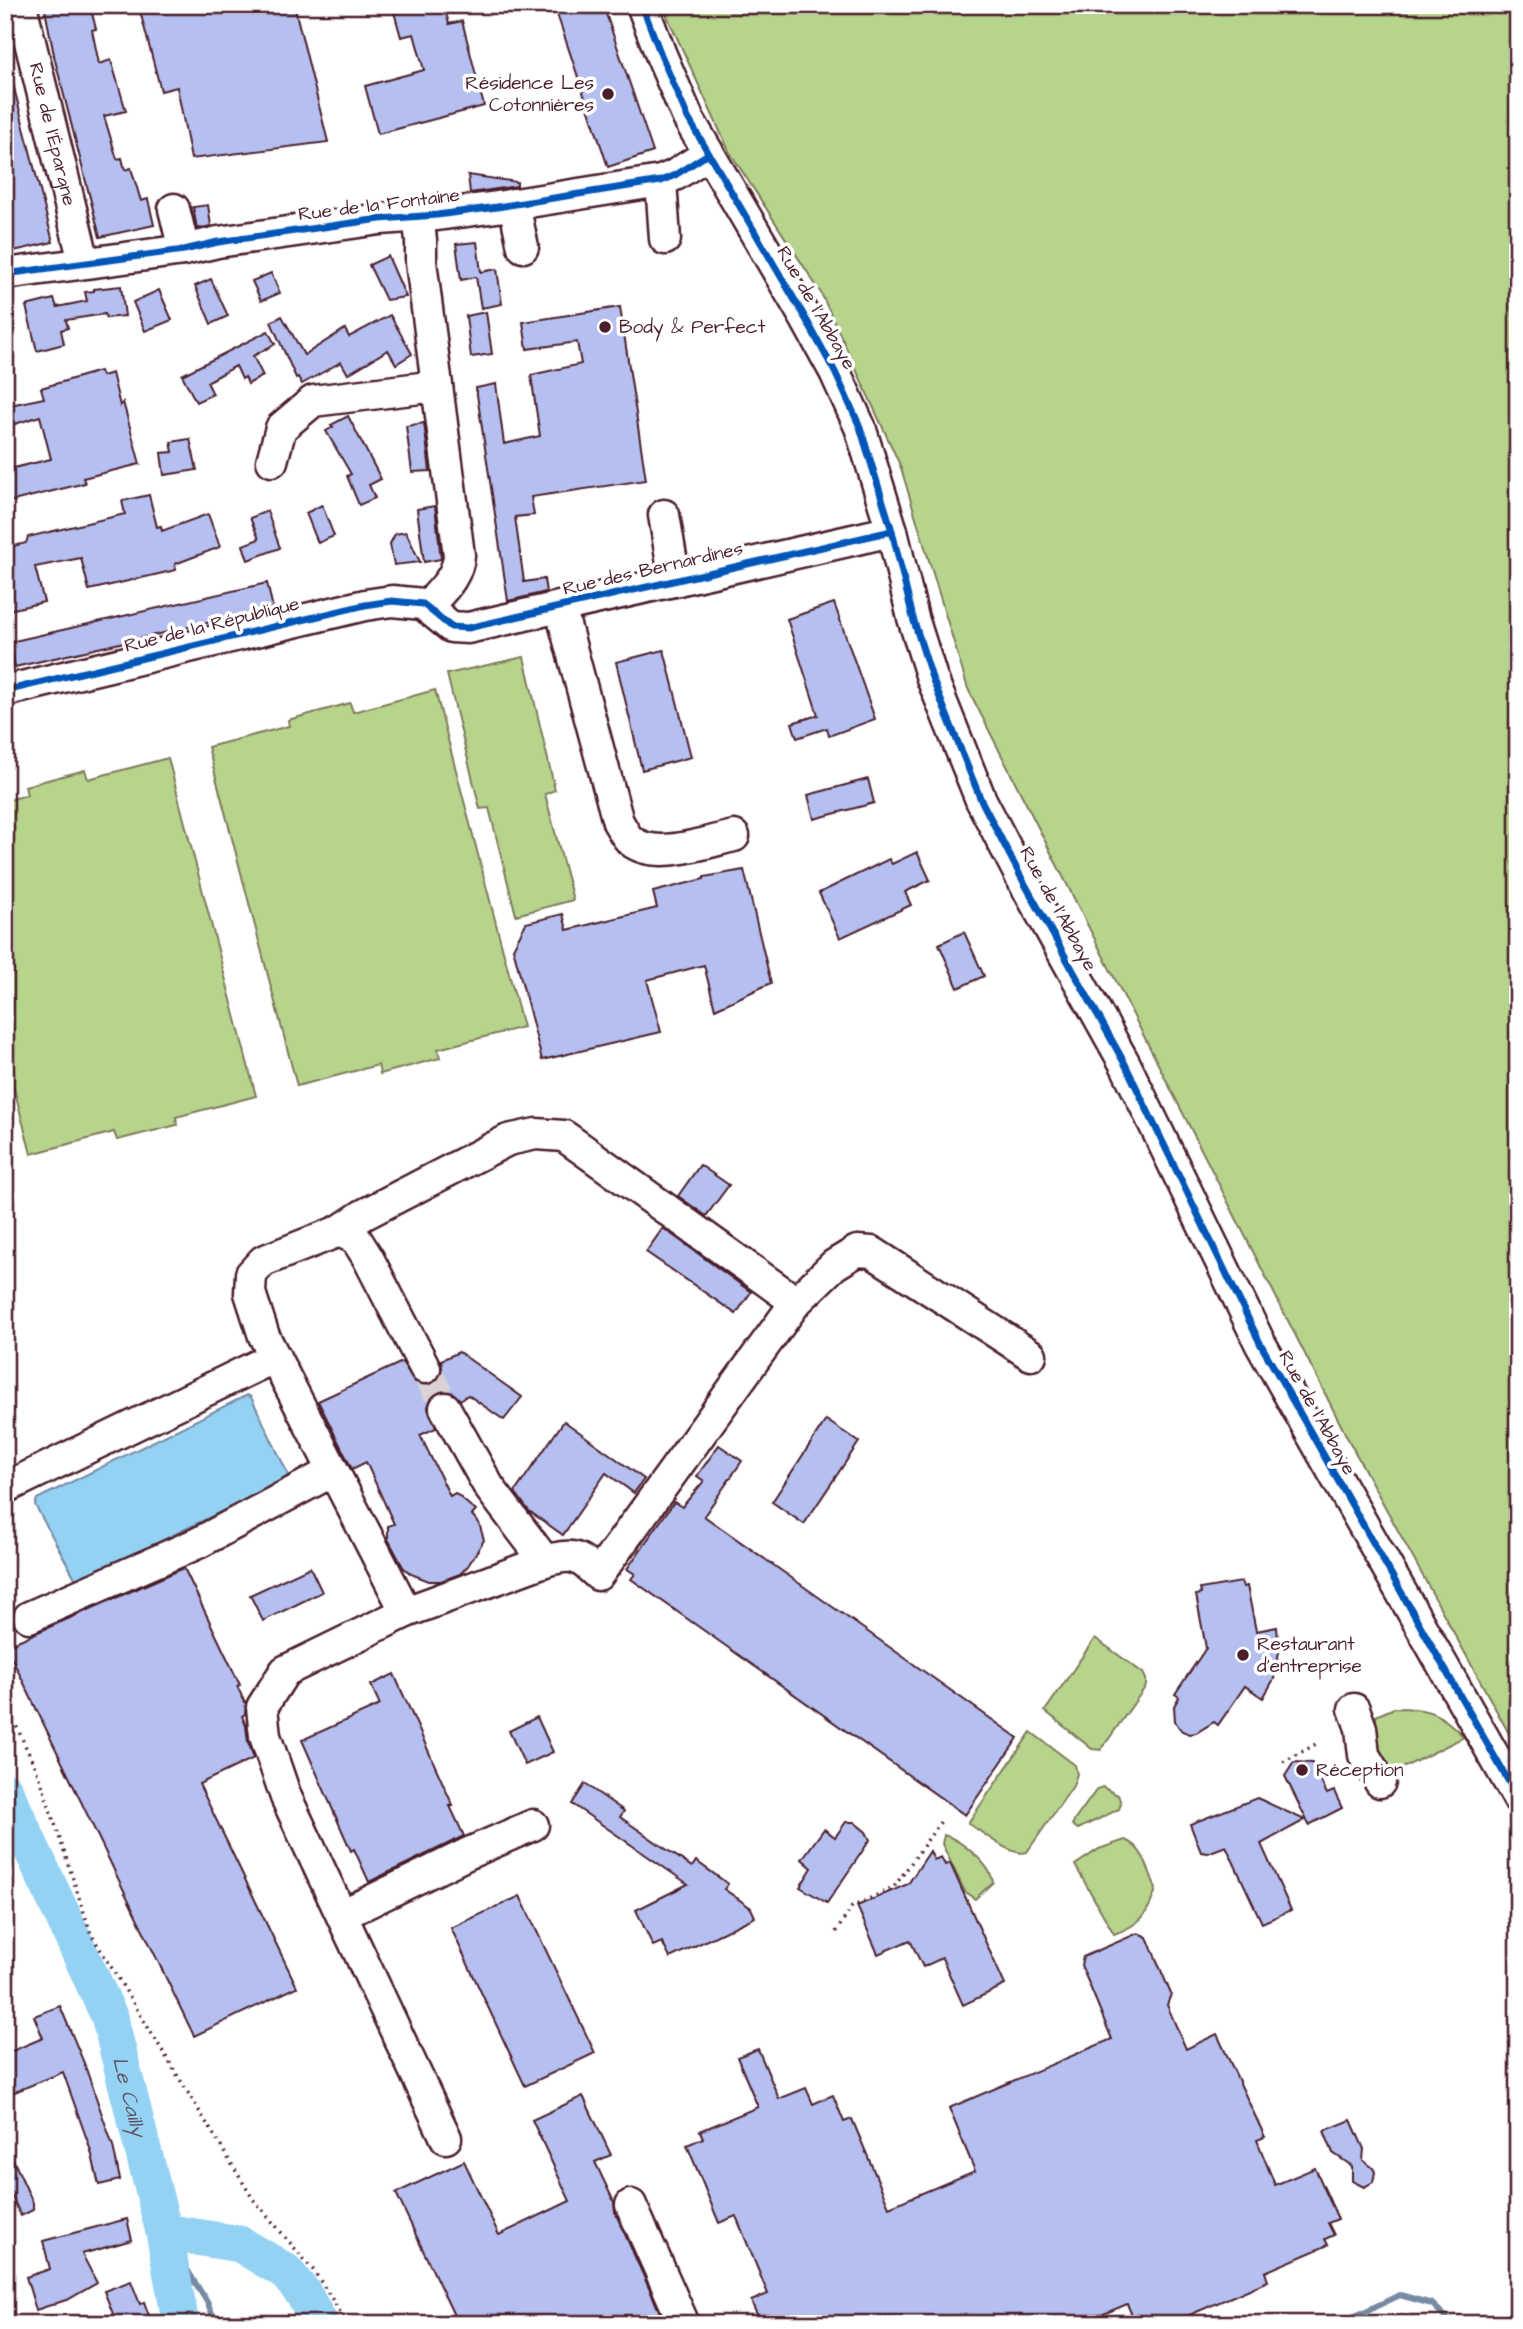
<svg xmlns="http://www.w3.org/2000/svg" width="1523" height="2329" font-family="'Architects Daughter',sans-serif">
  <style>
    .green { fill: #b6d48c; stroke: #807a5c; stroke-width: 2 }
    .water { fill: #94d2f4; stroke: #768aa4; stroke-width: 2 }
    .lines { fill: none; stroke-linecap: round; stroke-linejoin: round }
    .stream { stroke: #768aa4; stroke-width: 6 }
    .river { stroke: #94d2f4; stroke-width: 37 }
    .building { fill: #b5c0f1; stroke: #4a1f2b; stroke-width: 2 }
    .minor-tunnel { stroke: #dbd2d5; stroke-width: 30; stroke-dasharray: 30 15; stroke-linecap: butt }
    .minor-casing { stroke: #4a1f2b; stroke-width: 35 }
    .path { stroke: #4a1f2b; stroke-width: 3.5; stroke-dasharray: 2 5; stroke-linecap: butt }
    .minor { stroke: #fff; stroke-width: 30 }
    .cycleway-casing { stroke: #fff; stroke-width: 11 }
    .cycleway { stroke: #0057b8; stroke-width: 7 }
    .poi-dot { fill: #4a1f2b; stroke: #fff; stroke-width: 2.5 }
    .labels { text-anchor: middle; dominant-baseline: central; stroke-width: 7; stroke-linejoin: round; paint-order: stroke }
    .poi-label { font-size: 19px; fill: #4a1f2b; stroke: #fff; text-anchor: start }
    .street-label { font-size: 19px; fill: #4a1f2b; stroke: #fff }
    .water-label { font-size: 21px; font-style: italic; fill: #605567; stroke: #fff }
  </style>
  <rect width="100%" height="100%" fill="#fff"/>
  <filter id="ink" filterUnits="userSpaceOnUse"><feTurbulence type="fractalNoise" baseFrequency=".0143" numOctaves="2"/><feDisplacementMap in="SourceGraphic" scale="14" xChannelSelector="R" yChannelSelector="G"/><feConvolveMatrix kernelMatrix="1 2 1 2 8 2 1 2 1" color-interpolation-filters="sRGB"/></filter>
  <g filter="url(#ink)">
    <g class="green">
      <polygon points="662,5 1518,5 1518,1750 1349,1441 968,689 900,465 821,293 729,151"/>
      <polygon points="524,657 555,790 545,794 573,900 516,915 489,808 480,809 447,674"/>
      <polygon points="435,690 523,1027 438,1049 440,1058 380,1074 378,1065 297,1086 208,747 289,726 288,720 350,703 353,712"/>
      <polygon points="168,758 256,1096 176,1117 177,1125 117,1140 114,1132 31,1154 5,1054 5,801 27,795 25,786 85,770 88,779"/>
      <polygon points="1095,1638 1143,1673 1146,1679 1146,1686 1101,1750 1092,1749 1045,1711"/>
      <path d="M1394 1708C1428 1708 1440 1712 1464 1737L1387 1776 1377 1757 1376 1716Z"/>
      <path d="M1031 1732 1075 1765 1077 1774 1073 1786 1027 1852C1011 1857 982 1832 968 1823Z"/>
      <polygon points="1102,1787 1118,1795 1121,1803 1119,1809 1078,1829 1072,1825 1074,1821 1097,1789"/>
      <path d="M944 1835C961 1840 991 1865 993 1882L975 1899 965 1892 942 1844Z"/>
      <path d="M1125 1840C1144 1847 1149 1872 1156 1889 1148 1915 1140 1925 1114 1934L1075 1865 1099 1849Z"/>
    </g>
    <polygon class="water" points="247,1395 251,1397 288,1474 285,1480 84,1579 75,1578 35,1505 37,1499"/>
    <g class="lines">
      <g class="stream">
        <polyline points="164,2232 207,2302 217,2324"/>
        <polyline points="1338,2324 1400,2295 1432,2304 1453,2324"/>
      </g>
      <g class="river">
        <path id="s1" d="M5 1791 109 2016 164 2232 240 2244 285 2271 303 2293 320 2324"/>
        <polyline points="164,2232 181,2324"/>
      </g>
    </g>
    <g class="building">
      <polygon points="44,5 90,5 96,29 92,30 99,64 111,60 126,111 104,116 117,159 122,158 125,170 131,168 141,201 148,199 154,225 100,237 55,60"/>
      <polygon points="161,5 294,5 328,142 191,159 177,87 161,91 140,11"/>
      <polygon points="392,5 444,5 449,24 462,21 484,106 378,134 365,86 424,70 414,34 401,37"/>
      <polygon points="554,5 603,5 653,152 608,167"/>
      <polygon points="11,76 53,242 5,253 5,77"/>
      <polygon points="468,175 517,182 517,186 470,193"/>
      <polygon points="208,205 211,226 197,229 193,207"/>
      <polygon points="477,242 481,272 497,269 502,304 481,308 476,277 461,280 456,244"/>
      <polygon points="388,256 406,297 386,300 369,265"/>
      <polygon points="271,273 280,293 261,301 252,281"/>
      <polygon points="211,279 228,316 211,324 195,286"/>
      <polygon points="121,286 125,316 106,318 105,314 66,320 68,328 61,330 64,344 37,351 26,306 54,299 57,307 87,301 85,292 94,291 94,289"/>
      <polygon points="159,290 172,320 145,331 133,302"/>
      <polygon points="620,307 646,480 531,497 534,515 515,517 524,582 544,579 546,592 508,601 476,388 496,384 504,444 540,436 531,375 581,364 577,342 527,349 523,322"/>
      <polygon points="486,312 492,354 471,357 466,316"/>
      <polygon points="390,315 412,354 396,364 388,350 348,374 341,362 302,384 298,377 296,378 271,322 282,316 304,355 345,329 349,337"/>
      <polygon points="268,331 275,344 253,356 263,376 248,384 245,377 242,379 236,366 207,382 213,394 196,402 182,375"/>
      <polygon points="100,371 102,376 112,373 120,406 123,402 140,464 83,478 85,483 5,503 5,470 51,459 40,416 12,425 5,406 44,398 41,388"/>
      <polygon points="348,416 381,479 369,485 375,498 359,505 347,476 351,474 326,431 333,427 331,425"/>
      <polygon points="424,423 430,471 412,472 406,426"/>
      <polygon points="190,439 197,470 164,475 161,453 173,452 171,442"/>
      <polygon points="149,495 157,527 161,526 162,531 208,514 220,547 175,564 176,570 89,590 81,558 35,567 44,602 5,611 5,548 26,543 28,537 125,514 122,501"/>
      <polygon points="322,505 334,536 318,543 306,513"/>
      <polygon points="435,506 441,559 424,562 417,509"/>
      <polygon points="267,511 280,548 248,560 243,545 259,539 250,518"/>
      <polygon points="406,532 420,562 394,565 390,544 395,534"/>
      <polygon points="267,583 273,608 15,667 10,642"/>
      <polygon points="834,603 875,719 829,736 827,728 797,738 792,723 818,715 787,619"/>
      <polygon points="664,650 691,757 642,770 616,662"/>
      <polygon points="868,779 874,803 814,819 808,795"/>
      <polygon points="917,852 930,880 905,892 911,905 840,938 819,893 889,859 892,864"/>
      <polygon points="744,870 771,983 715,1009 704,965 647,980 661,1032 542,1060 513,948 526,923 563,914 567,930 657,908 653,892 704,879 704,877"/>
      <polygon points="964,932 984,976 958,988 939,944"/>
      <polygon points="700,1165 729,1185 706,1216 678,1196"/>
      <polygon points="663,1228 751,1292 736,1314 646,1252"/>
      <polygon points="459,1352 522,1397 504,1420 468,1395 460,1400 453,1393 445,1391 436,1393 430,1400 428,1408 436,1428 420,1435 450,1496 455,1493 476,1511 472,1515 479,1523 484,1540 468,1566 460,1574 441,1581 429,1581 411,1574 403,1567 388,1539 388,1526 394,1524 366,1462 352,1469 318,1401 402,1362 415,1382 424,1385 432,1384 440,1377 442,1368 441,1360"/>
      <polygon points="826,1420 859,1442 804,1524 772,1502"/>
      <polygon points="564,1421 644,1479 634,1493 606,1473 563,1535 529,1511 515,1492"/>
      <polygon points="719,1445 742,1461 704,1516 1018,1738 965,1815 631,1579 635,1574 627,1569 674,1502 682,1507 704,1481 697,1476"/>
      <polygon points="310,1567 322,1592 263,1621 250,1595"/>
      <polygon points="184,1568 240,1685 237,1686 246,1704 245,1714 242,1716 246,1726 248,1742 254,1758 199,1784 297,1987 194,2036 6,1646"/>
      <polygon points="1241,1582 1243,1587 1247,1586 1256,1631 1277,1627 1279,1652 1274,1679 1263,1698 1245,1686 1218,1725 1214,1722 1196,1733 1190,1734 1182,1731 1178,1726 1175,1721 1174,1706 1179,1697 1175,1694 1206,1648 1196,1595 1201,1594 1200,1589"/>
      <polygon points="394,1674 453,1806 450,1806 464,1836 369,1882 354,1849 351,1851 302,1740 380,1705 371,1685"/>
      <polygon points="537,1717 553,1752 525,1765 509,1731"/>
      <polygon points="1294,1762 1312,1763 1327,1794 1334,1791 1342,1808 1309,1825 1285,1776"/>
      <polygon points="585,1784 624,1811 620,1817 692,1867 696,1861 728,1884 724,1889 751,1908 755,1917 670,1958 662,1942 653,1946 636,1910 688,1884 572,1804"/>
      <polygon points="1257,1798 1305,1820 1261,1844 1291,1910 1262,1923 1226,1846 1208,1853 1201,1852 1190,1824"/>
      <polygon points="846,1822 854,1822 866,1832 870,1840 827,1903 800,1887 812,1868 802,1859 824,1829 835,1837"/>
      <polygon points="930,1851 934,1860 941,1857 945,1865 950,1863 1005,1985 963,2005 942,1958 923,1967 910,1940 878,1954 857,1906 908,1884"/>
      <polygon points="520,1896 595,2053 525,2086 451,1928"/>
      <polygon points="1138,1933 1147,1937 1171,1994 1167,2005 1186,2049 1217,2034 1265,2137 1257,2140 1275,2185 1315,2168 1338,2219 1328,2223 1334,2235 1325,2239 1328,2245 1265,2272 1268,2281 1169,2324 1136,2324 1127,2304 1080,2324 761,2324 751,2301 768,2294 736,2216 719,2223 687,2145 703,2138 700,2131 758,2107 737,2057 758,2049 779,2099 806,2088 813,2104 833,2095 844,2122 852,2119 889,2207 975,2171 949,2108 1112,2039 1081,1965 1083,1957"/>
      <polygon points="60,2006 84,2063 113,2146 120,2180 99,2185 91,2151 63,2072 5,2096 5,2054 43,2038 34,2016"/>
      <polygon points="583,2096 611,2155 595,2162 614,2202 615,2212 665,2324 458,2324 396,2193 464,2161 499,2235 570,2201 532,2120"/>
      <polygon points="1351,2120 1364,2149 1363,2160 1373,2168 1375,2172 1373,2182 1364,2187 1352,2181 1352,2166 1333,2153 1324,2131"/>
      <polygon points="5,2142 33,2203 33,2210 21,2216 5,2182"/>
      <polygon points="127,2219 132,2240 82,2254 97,2283 69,2299 36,2310 26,2277 50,2269 43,2241"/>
      <polygon points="131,2281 140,2304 144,2302 152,2324 117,2324 104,2291"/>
    </g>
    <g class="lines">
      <polyline class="minor-tunnel" points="425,1368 445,1408"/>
      <defs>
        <g id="minor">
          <path id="s2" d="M21 5 84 262"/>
          <polyline points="642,5 661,55 688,118 807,321 835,372 860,427 892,531 913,618 932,678 981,800 1021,877 1125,1064 1260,1343 1518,1798"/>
          <polyline points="661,181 665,239"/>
          <polyline points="514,204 523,247"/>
          <polyline points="174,209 184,250"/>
          <path d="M418 216 421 240V262L459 555C458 577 441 591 427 607"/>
          <polyline points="5,274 184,250 218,242 380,219 437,215 497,207 661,181 675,175 708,154"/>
          <polyline points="272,461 281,428 313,401 437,386"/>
          <polyline points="664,515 675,581"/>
          <path d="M560 607 618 822C622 828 626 837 631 841 656 861 706 842 734 836"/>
          <polyline points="5,691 365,605 392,601 423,604 451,627 468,628 892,531"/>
          <polyline points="339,1231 363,1215 508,1140 536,1134 564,1136 796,1302"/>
          <polyline points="445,1408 489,1487 545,1561"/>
          <polyline points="5,1488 275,1357"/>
          <polyline points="406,1612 264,1336 250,1293 251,1274 263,1261 339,1231 356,1239 368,1258 425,1368"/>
          <polyline points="29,1617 198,1543 333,1471"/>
          <polyline points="1354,1709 1361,1728 1364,1755 1380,1782"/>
          <polyline points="342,1915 469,1853 533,1825"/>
          <path d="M446 2138 286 1797 265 1736 262 1707 285 1671 406 1612 545 1561C572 1553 578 1555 598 1575L796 1302 834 1265 857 1251 872 1252 1031 1355"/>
          <polyline points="631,2205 684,2324"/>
        </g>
      </defs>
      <use href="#minor" class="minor-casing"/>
      <g class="path">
        <polyline points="5,1701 40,1778 91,1934 253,2199 314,2271 348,2324"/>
        <polyline points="1283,1762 1318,1743"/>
        <polyline points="836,1932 852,1907 894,1887 941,1821"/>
        <polyline points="238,2324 239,2323"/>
      </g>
      <use href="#minor" class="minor"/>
      <defs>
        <g id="cycleway">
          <polyline points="642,5 661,55 688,118 807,321 835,372 860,427 892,531 913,618 932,678 981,800 1021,877 1125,1064 1260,1343 1518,1798"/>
          <polyline points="5,274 184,250 218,242 380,219 437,215 497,207 661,181 675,175 708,154"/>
          <polyline points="5,691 365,605 392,601 423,604 451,627 468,628 892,531"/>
        </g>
      </defs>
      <use href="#cycleway" class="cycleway-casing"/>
      <use href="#cycleway" class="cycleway"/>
    </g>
  </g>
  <g class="poi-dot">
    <circle cx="608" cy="94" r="7"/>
    <circle cx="605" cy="327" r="7"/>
    <circle cx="1243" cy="1655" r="7"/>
    <circle cx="1302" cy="1770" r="7"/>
  </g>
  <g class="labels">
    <g class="poi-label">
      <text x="594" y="83" text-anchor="end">Résidence Les<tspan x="594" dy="22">Cotonnières</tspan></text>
      <text x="619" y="327">Body &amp; Perfect</text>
      <text x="1257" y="1644">Restaurant<tspan x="1257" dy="22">d'entreprise</tspan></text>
      <text x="1316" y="1770">Réception</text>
    </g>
    <g class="street-label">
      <text stroke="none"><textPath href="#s2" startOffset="133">Rue de l'Épargne</textPath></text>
      <text transform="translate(379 205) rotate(-7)">Rue de la Fontaine</text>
      <text transform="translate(816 308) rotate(60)">Rue de l'Abbaye</text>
      <text transform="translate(653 569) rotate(-13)">Rue des Bernardines</text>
      <text transform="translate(212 625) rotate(-14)">Rue de la République</text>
      <text transform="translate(1058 909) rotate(61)">Rue de l'Abbaye</text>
      <text transform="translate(1317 1413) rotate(61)">Rue de l'Abbaye</text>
    </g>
    <g class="water-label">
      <text stroke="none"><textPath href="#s1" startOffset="331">Le Cailly</textPath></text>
    </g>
  </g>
  <rect width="1523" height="2329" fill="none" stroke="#fff" stroke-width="28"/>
  <rect x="14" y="14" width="1495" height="2301" fill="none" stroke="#4a1f2b" stroke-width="2.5" filter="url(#ink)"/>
</svg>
